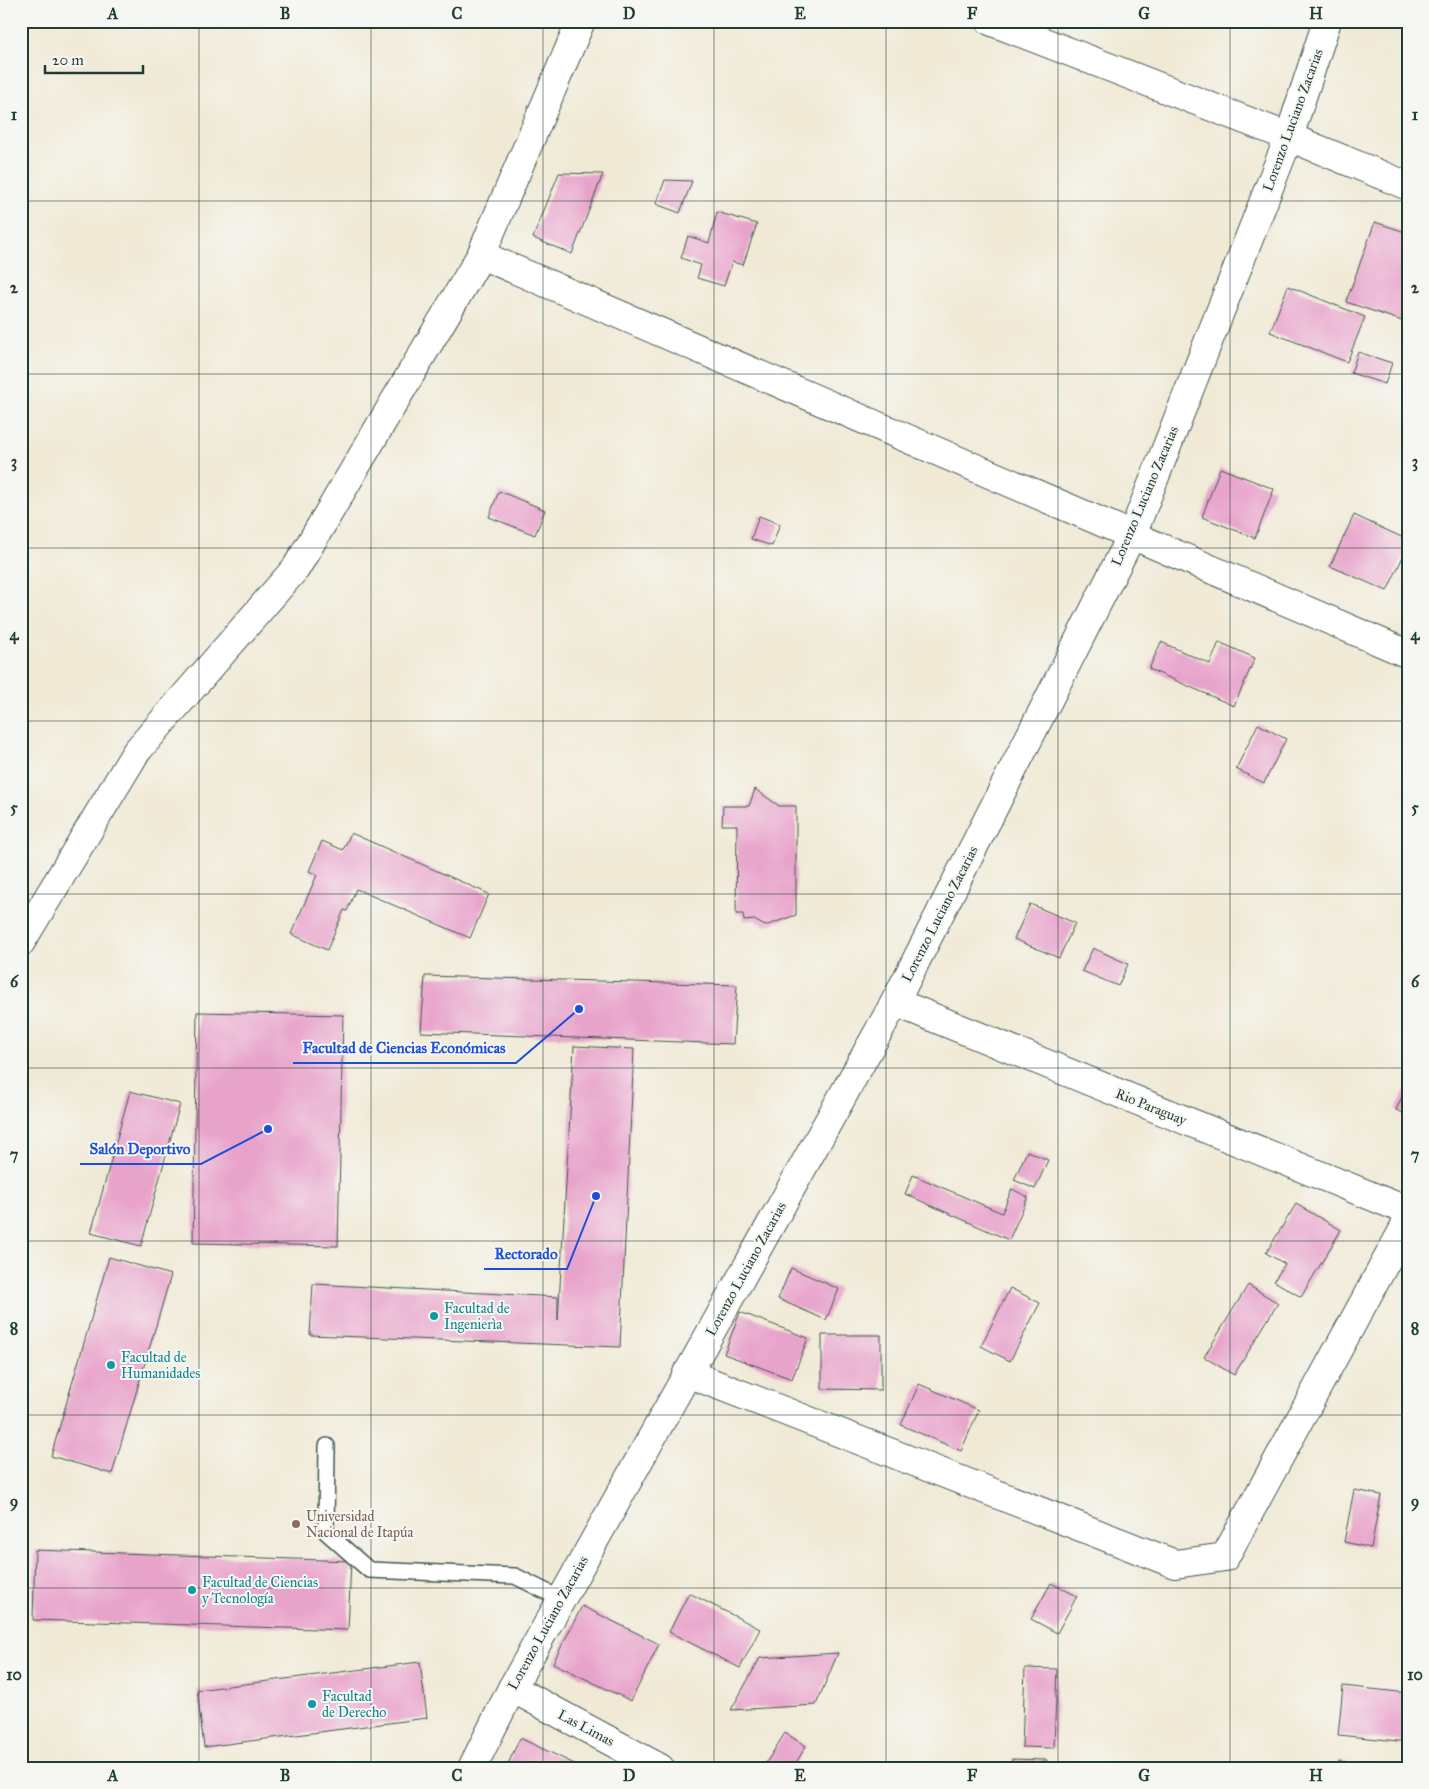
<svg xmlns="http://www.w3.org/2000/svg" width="1429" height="1789" font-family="'IM FELL Great Primer',serif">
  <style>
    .building { fill: #e8a3cb }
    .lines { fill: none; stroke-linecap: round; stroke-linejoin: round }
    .lane-casing { stroke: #3e574c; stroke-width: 18 }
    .street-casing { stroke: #3e574c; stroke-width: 30 }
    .lane { stroke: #fff; stroke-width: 15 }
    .street { stroke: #fff; stroke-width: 28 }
    .grid { fill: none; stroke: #1f3d34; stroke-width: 1; stroke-opacity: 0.55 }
    .culture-dot { fill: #0f9aa8; stroke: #f6f6f2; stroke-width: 2 }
    .education-dot { fill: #8d6e63; stroke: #f6f6f2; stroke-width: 2 }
    .labels { text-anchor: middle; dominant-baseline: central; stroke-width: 4; stroke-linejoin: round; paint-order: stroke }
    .street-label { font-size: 14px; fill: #1f3d34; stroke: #f6f6f2 }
    .culture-label { font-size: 14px; fill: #0d838f; stroke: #f6f6f2; text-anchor: start }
    .education-label { font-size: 14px; fill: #785e54; stroke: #f6f6f2; text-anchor: start }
    .leader { fill: none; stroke: #1d4ed8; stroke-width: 2 }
    .callout-dot { fill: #1d4ed8; stroke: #f6f6f2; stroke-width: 2 }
    .callout-label { font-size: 15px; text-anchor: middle; font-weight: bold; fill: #1d4ed8; stroke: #f6f6f2; stroke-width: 4; stroke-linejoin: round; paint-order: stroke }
    .neatline { fill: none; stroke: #1f3d34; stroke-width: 2 }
    .grid-label { font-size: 16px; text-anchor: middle; font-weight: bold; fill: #1f3d34 }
  </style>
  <rect width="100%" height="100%" fill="#f6f6f2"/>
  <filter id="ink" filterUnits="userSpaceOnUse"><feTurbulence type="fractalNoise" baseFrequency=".02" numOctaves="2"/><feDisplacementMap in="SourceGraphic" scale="10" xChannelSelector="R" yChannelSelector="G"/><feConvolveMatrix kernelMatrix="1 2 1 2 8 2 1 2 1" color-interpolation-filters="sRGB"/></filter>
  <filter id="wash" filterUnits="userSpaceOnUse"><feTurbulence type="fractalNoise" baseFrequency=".0096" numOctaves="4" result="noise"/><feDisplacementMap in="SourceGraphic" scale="20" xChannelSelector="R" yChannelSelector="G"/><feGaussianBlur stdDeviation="1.12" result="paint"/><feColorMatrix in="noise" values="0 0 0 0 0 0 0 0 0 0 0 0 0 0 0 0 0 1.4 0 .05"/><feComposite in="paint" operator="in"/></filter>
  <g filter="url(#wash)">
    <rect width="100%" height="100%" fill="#f0e9d5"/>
    <g id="blocks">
      <g class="building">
        <polygon points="559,173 603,174 572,254 533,238"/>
        <polygon points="665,180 692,181 680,213 656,204"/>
        <polygon points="717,212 757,224 743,265 732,262 724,286 697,278 701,265 681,258 688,236 709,243"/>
        <polygon points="1375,222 1408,233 1408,323 1346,302"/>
        <polygon points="1288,286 1365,317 1347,362 1270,332"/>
        <polygon points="1358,352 1392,363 1385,384 1351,373"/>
        <polygon points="1220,468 1274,489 1255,538 1202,517"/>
        <polygon points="499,491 545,510 535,535 489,517"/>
        <polygon points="1354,515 1408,540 1408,546 1387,591 1330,566"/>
        <polygon points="759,516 780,524 772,546 751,539"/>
        <polygon points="1161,642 1210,664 1219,642 1255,658 1234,706 1149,669"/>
        <polygon points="1258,724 1286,739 1264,783 1236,769"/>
        <polygon points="755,789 779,806 796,806 796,915 765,926 754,920 744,921 743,914 736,914 737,825 722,825 723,806 749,806"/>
        <polygon points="351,833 489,894 470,938 356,889 347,911 344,910 327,950 291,934 317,875 309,871 322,841 343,850"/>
        <polygon points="1030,904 1075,923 1059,958 1014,939"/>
        <polygon points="1093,948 1128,964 1118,986 1082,971"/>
        <polygon points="425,976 737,985 733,1044 421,1032"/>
        <polygon points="197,1012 343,1015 338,1246 193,1243"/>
        <polygon points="574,1046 634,1049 620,1347 310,1335 313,1284 558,1297 558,1320"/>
        <polygon points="1408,1083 1408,1115 1396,1110"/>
        <polygon points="130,1091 180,1104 141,1246 91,1233"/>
        <polygon points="1027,1151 1048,1160 1035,1189 1014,1180"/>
        <polygon points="913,1175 1002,1213 1012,1189 1028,1197 1009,1240 905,1194"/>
        <polygon points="1296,1204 1341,1230 1301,1297 1274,1281 1285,1264 1266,1253"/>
        <polygon points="109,1257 171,1275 112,1474 51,1456"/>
        <polygon points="791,1268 839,1289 826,1320 778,1299"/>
        <polygon points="1248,1285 1278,1303 1234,1375 1204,1357"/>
        <polygon points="1010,1288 1040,1303 1010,1361 981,1346"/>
        <polygon points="740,1312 808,1338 792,1379 724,1354"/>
        <polygon points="822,1335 881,1335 881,1390 822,1389"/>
        <polygon points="919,1384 979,1410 961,1451 901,1425"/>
        <polygon points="1354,1490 1381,1495 1371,1548 1344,1542"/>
        <polygon points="35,1550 351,1561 348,1630 33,1620"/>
        <polygon points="1051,1583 1077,1596 1057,1633 1031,1619"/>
        <polygon points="689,1593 760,1629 740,1668 669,1632"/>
        <polygon points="582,1606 659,1644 631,1701 553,1663"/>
        <polygon points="838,1653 816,1705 731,1710 760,1658"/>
        <polygon points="420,1662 427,1718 204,1747 197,1690"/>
        <polygon points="1025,1668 1057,1669 1054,1748 1022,1747"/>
        <polygon points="1343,1686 1408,1693 1408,1742 1338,1735"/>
        <polygon points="785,1733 806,1746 793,1768 767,1768 764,1766"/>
        <polygon points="520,1738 583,1768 506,1768"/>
        <polygon points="1012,1759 1047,1760 1046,1768 1012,1768"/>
        <polygon points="1339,1761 1374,1767 1374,1768 1338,1768"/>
      </g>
    </g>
  </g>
  <g filter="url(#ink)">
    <use href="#blocks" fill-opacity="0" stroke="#3e574c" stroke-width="1"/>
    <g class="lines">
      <defs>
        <polyline id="lane" points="327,1446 326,1532 369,1570 515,1576 561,1599"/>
        <g id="street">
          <polyline points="990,21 1289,137 1408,186"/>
          <polyline points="481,255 1408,654"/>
          <polyline points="21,942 136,752 296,568 481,255 581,21"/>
          <polyline points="895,1002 1408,1211"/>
          <polyline points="687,1373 1175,1564 1225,1557 1408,1221"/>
          <polyline points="512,1688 660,1768"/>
          <polyline points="472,1768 512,1688 895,1002 1132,535 1289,137 1327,21"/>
        </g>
      </defs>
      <use href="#lane" class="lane-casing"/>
      <use href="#street" class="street-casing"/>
      <use href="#lane" class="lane"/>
      <use href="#street" class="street"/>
    </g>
  </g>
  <path class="grid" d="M199 21V1768M371 21V1768M543 21V1768M714 21V1768M886 21V1768M1058 21V1768M1230 21V1768M21 201H1408M21 374H1408M21 548H1408M21 721H1408M21 894H1408M21 1068H1408M21 1241H1408M21 1415H1408M21 1588H1408"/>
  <g class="culture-dot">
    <circle cx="434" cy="1316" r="5"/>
    <circle cx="111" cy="1365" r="5"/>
    <circle cx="192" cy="1590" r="5"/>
    <circle cx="312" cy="1704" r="5"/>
  </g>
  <circle class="education-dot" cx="296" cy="1524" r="5"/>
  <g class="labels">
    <g class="street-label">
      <text transform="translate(1293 120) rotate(-70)">Lorenzo Luciano Zacarias</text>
      <text transform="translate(1145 496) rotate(-67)">Lorenzo Luciano Zacarias</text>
      <text transform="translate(940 914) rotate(-63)">Lorenzo Luciano Zacarias</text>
      <text transform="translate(1151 1107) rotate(22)">Rio Paraguay</text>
      <text transform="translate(746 1269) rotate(-61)">Lorenzo Luciano Zacarias</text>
      <text transform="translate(548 1623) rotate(-61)">Lorenzo Luciano Zacarias</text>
      <text transform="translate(586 1728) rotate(28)">Las Limas</text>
    </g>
    <g class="culture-label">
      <text x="444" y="1308">Facultad de<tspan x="444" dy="16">Ingenierìa</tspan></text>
      <text x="121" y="1357">Facultad de<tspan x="121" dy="16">Humanidades</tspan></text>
      <text x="202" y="1582">Facultad de Ciencias<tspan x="202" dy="16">y Tecnología</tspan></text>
      <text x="322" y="1696">Facultad<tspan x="322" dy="16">de Derecho</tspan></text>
    </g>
    <g class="education-label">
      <text x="306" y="1516">Universidad<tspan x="306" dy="16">Nacional de Itapúa</tspan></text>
    </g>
  </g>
  <path class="leader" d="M579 1009L516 1063H293M268 1129L201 1164H80M596 1196L567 1269H484"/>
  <g class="callout-dot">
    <circle cx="579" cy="1009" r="5"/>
    <circle cx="268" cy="1129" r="5"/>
    <circle cx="596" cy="1196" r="5"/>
  </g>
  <g class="callout-label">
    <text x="404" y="1053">Facultad de Ciencias Económicas</text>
    <text x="140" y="1154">Salón Deportivo</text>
    <text x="526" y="1259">Rectorado</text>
  </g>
  <rect width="1429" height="1789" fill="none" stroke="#f6f6f2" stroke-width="55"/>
  <path d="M45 65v8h98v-8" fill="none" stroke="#1f3d34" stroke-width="2.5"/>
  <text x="52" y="65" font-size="15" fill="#1f3d34" stroke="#f6f6f2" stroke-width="4" paint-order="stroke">20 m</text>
  <rect x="28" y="28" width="1374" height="1734" class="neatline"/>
  <g class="grid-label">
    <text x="113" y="19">A</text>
    <text x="285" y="19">B</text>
    <text x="457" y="19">C</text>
    <text x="629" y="19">D</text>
    <text x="800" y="19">E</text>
    <text x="972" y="19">F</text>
    <text x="1144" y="19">G</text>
    <text x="1316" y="19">H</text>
    <text x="14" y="120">1</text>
    <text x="1415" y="120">1</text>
    <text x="14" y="293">2</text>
    <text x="1415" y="293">2</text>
    <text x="14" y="467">3</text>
    <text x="1415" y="467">3</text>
    <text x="14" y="640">4</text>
    <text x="1415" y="640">4</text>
    <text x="14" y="813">5</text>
    <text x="1415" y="813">5</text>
    <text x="14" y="987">6</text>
    <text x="1415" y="987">6</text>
    <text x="14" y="1160">7</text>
    <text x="1415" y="1160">7</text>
    <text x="14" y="1334">8</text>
    <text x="1415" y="1334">8</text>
    <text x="14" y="1507">9</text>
    <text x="1415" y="1507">9</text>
    <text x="14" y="1680">10</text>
    <text x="1415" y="1680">10</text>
    <text x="113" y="1781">A</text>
    <text x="285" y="1781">B</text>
    <text x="457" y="1781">C</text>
    <text x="629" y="1781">D</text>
    <text x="800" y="1781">E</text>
    <text x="972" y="1781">F</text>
    <text x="1144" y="1781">G</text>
    <text x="1316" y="1781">H</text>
  </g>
</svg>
